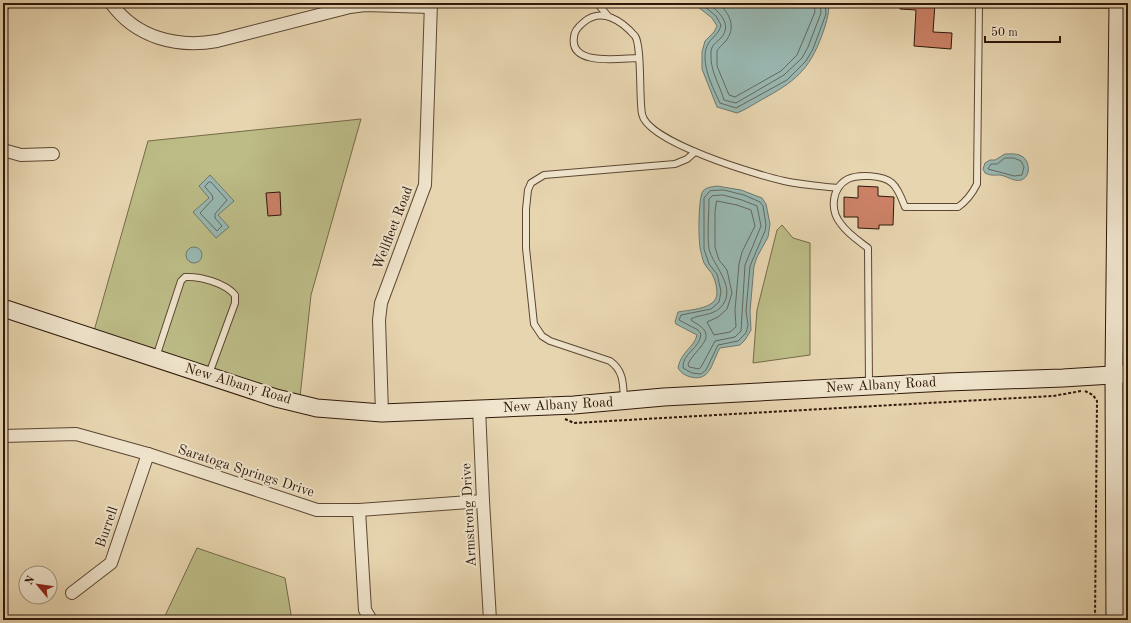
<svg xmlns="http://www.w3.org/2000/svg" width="1131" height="623" font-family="'Old Standard TT',serif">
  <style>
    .green { fill: #bcbc87; stroke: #766a49 }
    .water { fill: #98b8b2; stroke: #6e786f }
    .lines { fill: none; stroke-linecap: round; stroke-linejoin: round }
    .shore { stroke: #64685e; stroke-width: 1 }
    .building { fill: #cb8166; stroke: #2f180b }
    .lane-casing { stroke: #5d4734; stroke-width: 8 }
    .street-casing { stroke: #5d4734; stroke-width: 14 }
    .secondary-casing { stroke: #2f180b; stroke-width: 19 }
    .path { stroke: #2f180b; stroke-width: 2; stroke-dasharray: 3 2; stroke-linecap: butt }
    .lane { stroke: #efe4cc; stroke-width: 6 }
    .street { stroke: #efe4cc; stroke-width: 12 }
    .secondary { stroke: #efe4cc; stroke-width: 17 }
    .labels { text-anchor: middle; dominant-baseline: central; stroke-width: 4; stroke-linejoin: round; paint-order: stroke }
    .street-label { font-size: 14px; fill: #2f180b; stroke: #efe4cc }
  </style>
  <rect width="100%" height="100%" fill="#e7d5b0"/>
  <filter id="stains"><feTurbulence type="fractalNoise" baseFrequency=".005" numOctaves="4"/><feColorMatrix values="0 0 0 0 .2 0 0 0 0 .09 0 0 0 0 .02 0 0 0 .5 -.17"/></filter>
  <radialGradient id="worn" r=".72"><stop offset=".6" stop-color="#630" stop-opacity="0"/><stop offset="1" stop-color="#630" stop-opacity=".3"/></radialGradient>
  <g class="green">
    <polygon points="361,119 311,295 300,397 94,331 148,141"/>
    <polygon points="782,225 793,238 810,243 810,355 753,363 757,310 777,230"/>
    <polygon points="197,548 285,578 292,620 163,620"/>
  </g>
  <g class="water">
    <path d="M693 3H829C829 15 826 24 822 35 809 71 794 82 761 100 754 104 745 110 737 113L717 107 702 69V52L705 41 714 32 717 26 712 18Z"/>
    <path d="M1005 154C1011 154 1018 153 1023 157 1030 162 1031 177 1021 180 1014 182 1007 176 1000 175 995 175 991 176 985 173L983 169 985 163 990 160H995Z"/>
    <polygon points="210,175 234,201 218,215 229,227 216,238 193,212 209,198 199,186"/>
    <path d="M717 186 741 190 762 198 766 204 770 224 768 237 757 257 754 266 750 311 751 330 745 340 740 345 720 348C712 361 711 382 691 377 686 376 681 373 678 368 681 351 694 348 697 335L676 324 675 322 678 312C689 310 709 309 715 300 719 294 716 282 713 276 712 272 708 270 706 266 703 263 702 256 701 252 698 245 698 197 703 191 706 187 712 187 717 186Z"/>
    <circle cx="194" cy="255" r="8"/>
  </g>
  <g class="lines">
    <g class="shore">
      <path d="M700 3 716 16 721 25C719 35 711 37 707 46 700 63 713 88 720 103L736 108 787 80 806 61 813 49 826 14 825 3"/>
      <path d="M708 3C719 12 733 24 721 38 716 43 711 45 711 53 710 71 719 83 724 100L736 103 784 75 802 58 808 47 821 13 820 3"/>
      <path d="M718 3C730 13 737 28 725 42 722 45 719 47 717 51V66L729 95 735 97 781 71 797 55 815 12 814 3"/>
      <polygon points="1005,158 1014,158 1021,161 1024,167 1022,175 1014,176 988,169 991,164 997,164"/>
      <polygon points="209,182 211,182 227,200 215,214 215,218 222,226 217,231 200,213 213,199 212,195 205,187"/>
      <path d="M724 190 744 195 760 202 763 206 766 225 765 231 750 266 746 311 748 325 746 333 738 341 718 345 706 370 701 374 692 373 683 368C682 353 700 349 701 334L698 330 679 320 681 315 711 309 719 302 720 297 721 291 717 274 709 264 704 249V198L710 191Z"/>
      <path d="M723 195 742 200 757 206 761 226 745 265 741 331 735 337 715 341 701 367 699 369 689 367 688 364C696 347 722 336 692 321L691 319C700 314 711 316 720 308 739 289 713 266 709 249 707 235 709 213 709 199L712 196Z"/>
      <polygon points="717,201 737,205 751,210 755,226 742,252 739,264 735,310 736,327 730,332 714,335 707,322 718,317 727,309 732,293 727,270 719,260 715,247 715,212"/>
    </g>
  </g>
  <g class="building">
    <polygon points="901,3 935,3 933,32 952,33 951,49 914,46 916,10 900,9"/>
    <polygon points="858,186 878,187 878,196 894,197 893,225 879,225 879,229 858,228 858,217 844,217 844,197 858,198"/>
    <polygon points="280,192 281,215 268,216 266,193"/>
  </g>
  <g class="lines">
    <defs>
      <g id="lane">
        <polyline points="597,3 608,16"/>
        <path d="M639 58C621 58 569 67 574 37 574 31 579 26 584 22 602 7 622 21 635 36 642 45 639 99 642 114 647 142 757 175 784 181 802 185 820 186 838 188"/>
        <path d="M156 357 181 281 185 277C200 276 225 283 235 295V303L209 374"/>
        <path d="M869 386 868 248C859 241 848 234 841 224 830 211 831 188 848 179 858 174 883 175 892 183 898 188 902 199 905 207H958C967 201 972 194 977 184L979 4 1117 5"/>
        <path d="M624 400C623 384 624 371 610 361L550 341 542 336 534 324 526 248V209L528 190 531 183 544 175 675 164 687 159 695 152"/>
      </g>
      <g id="street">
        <path d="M111 3C136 38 177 48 217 41L350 7 365 5 430 7"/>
        <polyline points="3,5 5,3"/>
        <polyline points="3,150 21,155 53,154"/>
        <polyline points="479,408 483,501 490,620"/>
        <polyline points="382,413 379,320 381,303 425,185 431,3"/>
        <polyline points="3,436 76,434 148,454 317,510 359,510 483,501"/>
        <polyline points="359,510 365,610 371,620"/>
        <polyline points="72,593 111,563 148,454"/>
      </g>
      <g id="secondary">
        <polyline points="3,308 276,398 317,408 382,413 574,405 664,397 947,382 1063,378 1128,374"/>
        <polyline points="1115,620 1114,375 1118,3"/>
      </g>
    </defs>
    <use href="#lane" class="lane-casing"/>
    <use href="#street" class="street-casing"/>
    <use href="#secondary" class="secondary-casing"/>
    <g class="path">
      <polyline points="1085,391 1093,395 1097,401 1095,620"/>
      <polyline points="565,419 574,423 1053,396 1081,391"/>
    </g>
    <use href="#lane" class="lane"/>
    <use href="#street" class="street"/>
    <use href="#secondary" class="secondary"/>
  </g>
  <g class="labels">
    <g class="street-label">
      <text transform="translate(393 228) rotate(-69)">Wellfleet Road</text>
      <text transform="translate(238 384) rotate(17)">New Albany Road</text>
      <text transform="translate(881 385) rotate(-3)">New Albany Road</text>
      <text transform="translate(558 405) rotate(-3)">New Albany Road</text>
      <text transform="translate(246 471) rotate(18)">Saratoga Springs Drive</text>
      <text transform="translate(469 515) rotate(-93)">Armstrong Drive</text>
      <text transform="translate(107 527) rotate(-71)">Burrell</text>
    </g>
  </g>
  <rect width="1131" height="623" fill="none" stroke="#e7d5b0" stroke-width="16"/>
  <rect x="4" y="4" width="1123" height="615" fill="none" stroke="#2f180b" stroke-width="2"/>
  <rect x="8" y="8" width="1115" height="607" fill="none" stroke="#2f180b"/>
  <g transform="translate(38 585) rotate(299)"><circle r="19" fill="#efe4cc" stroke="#a2927f"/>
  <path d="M0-3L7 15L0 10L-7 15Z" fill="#8f2418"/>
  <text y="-6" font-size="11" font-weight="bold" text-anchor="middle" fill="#2f180b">N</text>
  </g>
  <path d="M985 36v6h75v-6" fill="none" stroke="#2f180b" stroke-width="2"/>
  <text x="991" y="36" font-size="12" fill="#2f180b" stroke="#efe4cc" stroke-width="3" paint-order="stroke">50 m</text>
  <rect width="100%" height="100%" filter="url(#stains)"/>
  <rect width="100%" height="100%" fill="url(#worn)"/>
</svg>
